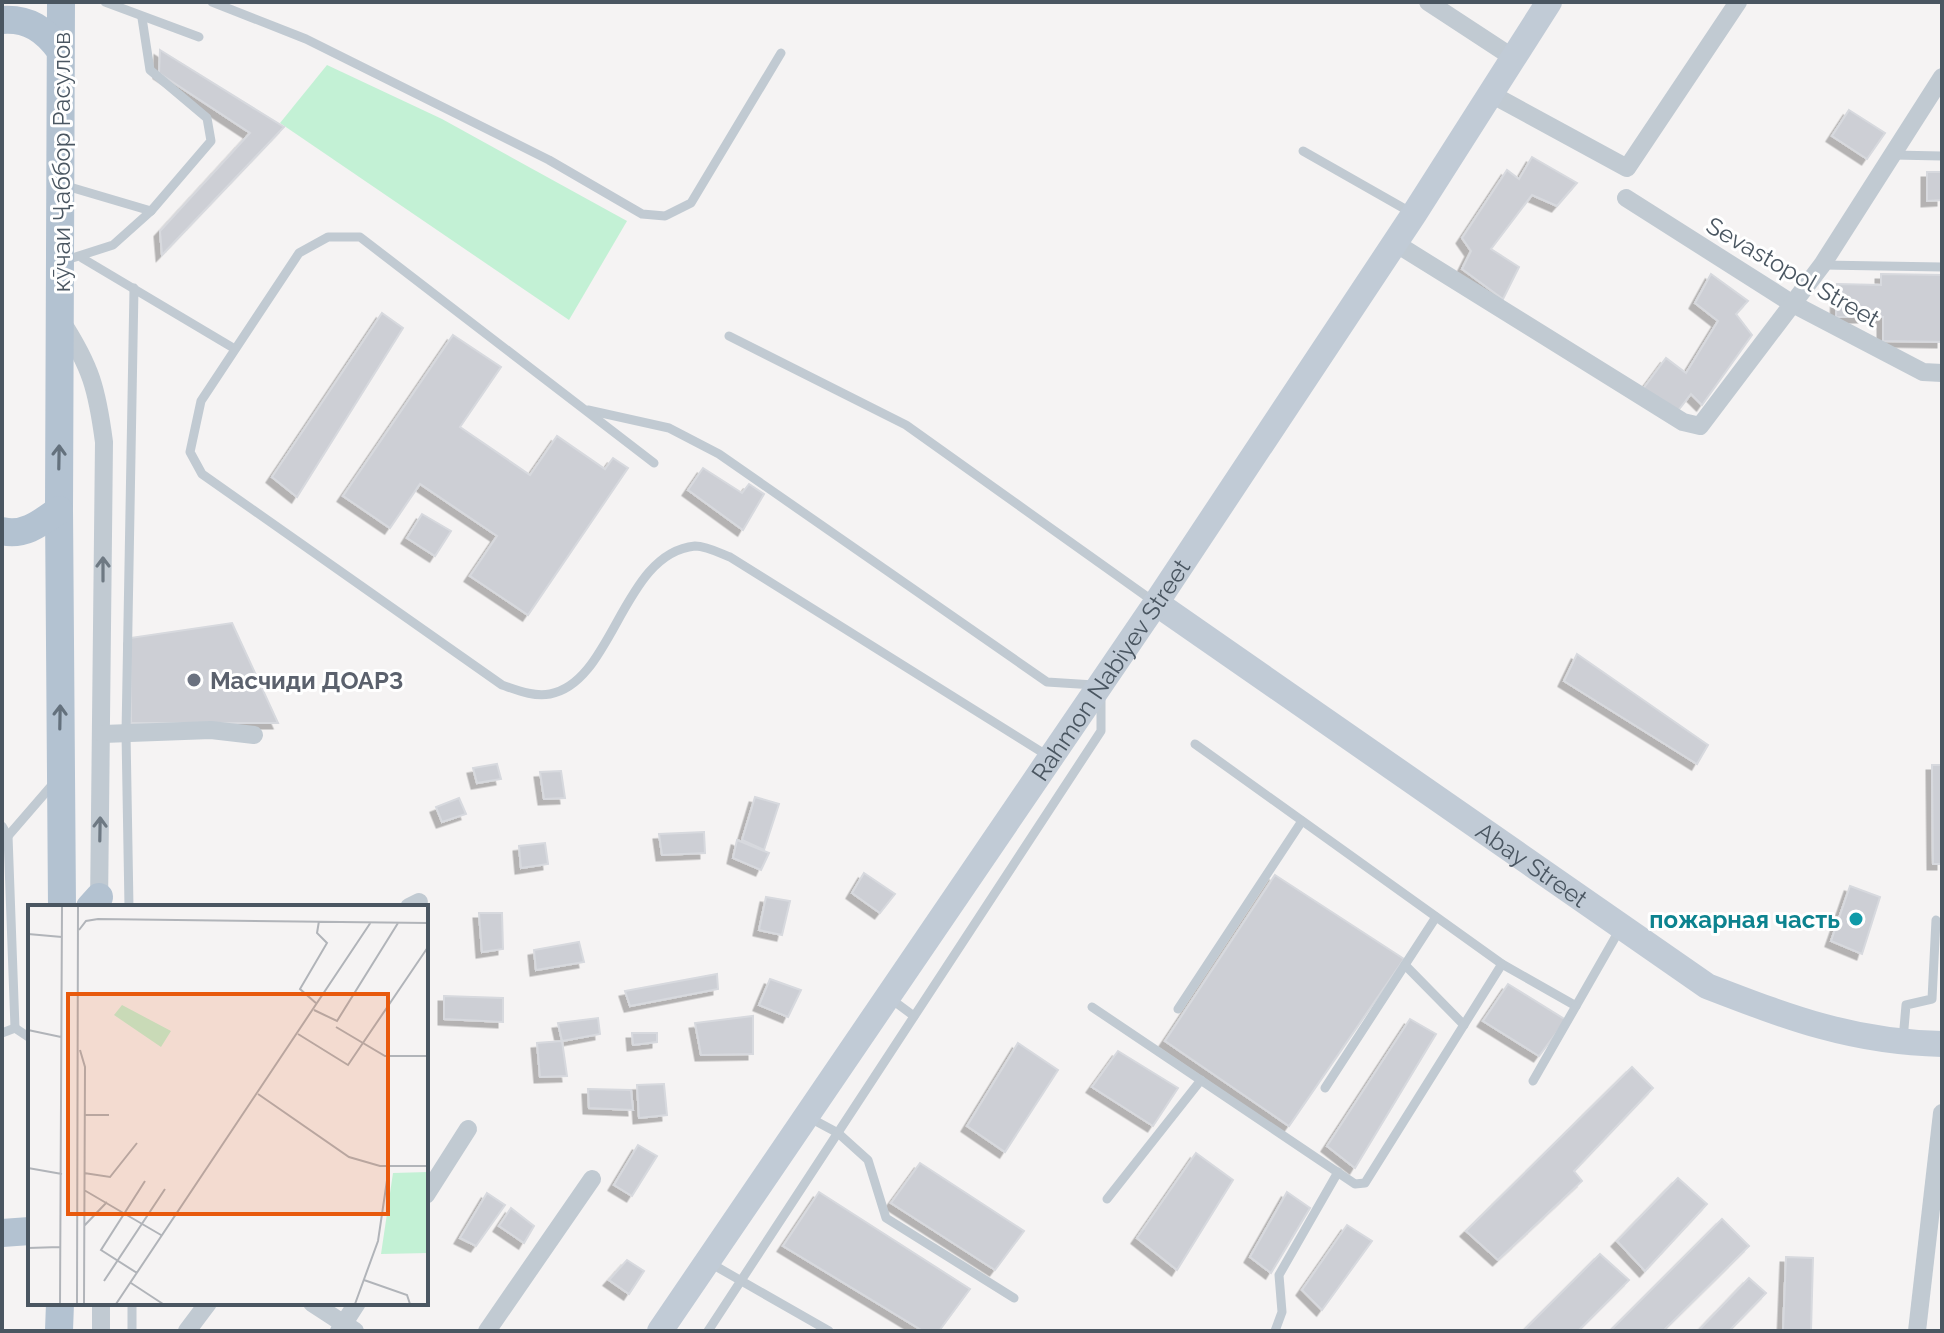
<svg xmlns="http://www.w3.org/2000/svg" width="1944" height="1333" font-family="Raleway,sans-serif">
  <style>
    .green { fill: #c3f1d5 }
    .building { fill: #cdcfd5; stroke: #d7d9de; stroke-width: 2; filter: url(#shadow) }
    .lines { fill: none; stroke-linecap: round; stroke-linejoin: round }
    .lane { stroke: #c1cad2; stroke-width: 9 }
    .street { stroke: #c1cad2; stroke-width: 18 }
    .secondary { stroke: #c1cbd6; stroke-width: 26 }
    .primary { stroke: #b3c2d1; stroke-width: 28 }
    .oneway { stroke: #64717d }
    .oneway2 { stroke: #6e7983 }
    .worship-dot { fill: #6b7280; stroke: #fff; stroke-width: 3 }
    .culture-dot { fill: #0f9aa8; stroke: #fff; stroke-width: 3 }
    .labels { text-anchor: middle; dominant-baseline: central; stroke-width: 6; stroke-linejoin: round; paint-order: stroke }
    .street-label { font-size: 24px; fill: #4a5661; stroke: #fff }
    .worship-label { font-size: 24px; font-weight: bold; fill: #5b616d; stroke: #fff; text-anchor: start }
    .culture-label { font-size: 24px; font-weight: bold; fill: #0d838f; stroke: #fff; text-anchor: end }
    .inset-road { fill: none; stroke: #b1b4b9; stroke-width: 2 }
    .view { fill: #e8590c; fill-opacity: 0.15; stroke: #e8590c; stroke-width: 4 }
    .inset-edge { fill: none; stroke: #4a5661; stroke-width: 4 }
  </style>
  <defs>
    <filter id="shadow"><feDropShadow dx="-5.5" dy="5.5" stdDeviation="0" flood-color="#0004"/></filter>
  </defs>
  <rect width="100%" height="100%" fill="#f5f3f3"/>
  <polygon class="green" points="327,65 442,119 627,221 569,320 280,123"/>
  <g class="building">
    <polygon points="160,50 284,127 162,255 160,231 250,133 159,73"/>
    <polygon points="1849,110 1885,133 1867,159 1832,136"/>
    <polygon points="1532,157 1577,183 1557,206 1532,195 1491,249 1519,267 1503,299 1462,269 1471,251 1462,238 1507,170 1519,179"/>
    <polygon points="1927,172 1942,172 1942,200 1927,201"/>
    <polygon points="1711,274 1748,301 1736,314 1752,335 1702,405 1691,394 1677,412 1643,389 1666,358 1686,373 1718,321 1695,303"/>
    <polygon points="1881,274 1942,275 1942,342 1883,341 1883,317 1836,317 1837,284 1881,285"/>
    <polygon points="382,313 403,328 297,497 272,477"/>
    <polygon points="453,335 501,367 460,427 530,475 557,436 605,469 613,458 628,468 528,615 470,576 497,536 420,484 390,528 343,496"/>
    <polygon points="703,468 742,493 749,484 764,494 743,530 688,490"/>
    <polygon points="422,514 451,531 435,556 407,538"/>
    <polygon points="232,623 278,723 131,723 130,638"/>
    <polygon points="1577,654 1708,745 1697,764 1564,681"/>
    <polygon points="497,764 501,779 477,783 473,768"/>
    <polygon points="1932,765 1942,765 1942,864 1933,864"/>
    <polygon points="561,771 565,798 544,799 540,772"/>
    <polygon points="755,797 779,804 764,850 742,840"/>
    <polygon points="459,798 466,814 442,822 436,807"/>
    <polygon points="704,832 705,853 662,855 659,834"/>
    <polygon points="737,840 769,853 761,870 733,858"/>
    <polygon points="545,843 548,864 521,868 519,846"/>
    <polygon points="864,873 895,894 880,913 852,893"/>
    <polygon points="1275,875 1404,959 1289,1126 1165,1041"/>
    <polygon points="1850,886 1880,897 1862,954 1831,941"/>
    <polygon points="766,897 790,901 782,935 759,930"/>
    <polygon points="479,913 502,913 503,949 482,952"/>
    <polygon points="579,942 584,962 536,970 534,950"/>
    <polygon points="717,974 718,989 630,1006 625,991"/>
    <polygon points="770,979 801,990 788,1017 759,1005"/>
    <polygon points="1508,984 1566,1020 1539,1056 1483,1021"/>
    <polygon points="444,996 503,998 503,1022 444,1019"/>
    <polygon points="753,1016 753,1054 701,1055 695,1023"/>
    <polygon points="598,1018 600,1034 562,1041 558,1023"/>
    <polygon points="1410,1019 1436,1034 1355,1168 1327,1146"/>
    <polygon points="632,1033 657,1033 657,1042 633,1045"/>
    <polygon points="562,1041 567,1076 540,1077 537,1043"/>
    <polygon points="1018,1043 1058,1070 1005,1152 967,1126"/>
    <polygon points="1118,1051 1178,1088 1153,1126 1092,1087"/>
    <polygon points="1632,1067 1653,1088 1574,1171 1582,1181 1498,1260 1466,1231"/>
    <polygon points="664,1084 667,1115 639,1118 637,1085"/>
    <polygon points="588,1089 631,1090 633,1110 589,1108"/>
    <polygon points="638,1145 657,1156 632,1196 614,1185"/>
    <polygon points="1196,1153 1233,1180 1177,1270 1137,1238"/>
    <polygon points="920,1163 1024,1231 995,1270 891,1203"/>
    <polygon points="1678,1178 1707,1204 1645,1271 1617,1241"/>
    <polygon points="819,1192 970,1289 939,1331 923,1331 783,1246"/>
    <polygon points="1287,1192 1310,1208 1271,1273 1250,1257"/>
    <polygon points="487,1193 505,1205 476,1246 460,1238"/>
    <polygon points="511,1208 534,1226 524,1243 499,1226"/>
    <polygon points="1722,1219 1749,1246 1663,1331 1610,1331"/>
    <polygon points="1347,1225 1372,1241 1322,1310 1302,1290"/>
    <polygon points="1600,1254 1629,1280 1578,1331 1523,1331"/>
    <polygon points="1786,1257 1813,1258 1811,1331 1783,1331"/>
    <polygon points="627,1260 644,1271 629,1294 609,1280"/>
    <polygon points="1749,1278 1766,1293 1729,1331 1698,1331"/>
  </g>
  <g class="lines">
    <g class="lane">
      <polyline points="105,2 199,37"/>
      <polyline points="212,2 306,39 549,160 642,214 665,216 691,203 781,53"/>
      <polyline points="1303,151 1412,213"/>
      <polyline points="1893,155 1942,156"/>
      <polyline points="63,185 151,211 211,141 207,118 150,70 142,18"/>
      <polyline points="82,258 235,349"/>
      <polyline points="63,261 113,245 151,211"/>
      <polyline points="1822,265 1942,267"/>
      <polyline points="729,336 906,425 1153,601"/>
      <polyline points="588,410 669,428 719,454 1047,682 1094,685"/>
      <path d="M654 463 360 237H328L299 253 201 401 190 452 202 474 502 685C517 690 533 697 550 694 614 682 622 553 695 546 706 546 720 553 730 557L1048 756"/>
      <polyline points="1195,744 1502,964 1576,1006 1620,929"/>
      <polyline points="2,826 8,836 15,1028"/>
      <polyline points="8,836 53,784"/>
      <polyline points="129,907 126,733 134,288"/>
      <polyline points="1405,965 1464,1025"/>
      <polyline points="891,999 914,1016"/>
      <polyline points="1092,1007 1355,1184 1365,1183 1502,964"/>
      <polyline points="1178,1009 1302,821"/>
      <polyline points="15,1028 30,1038"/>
      <polyline points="2,1033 15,1028"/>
      <polyline points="1903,1040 1906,1005 1932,999 1936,920"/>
      <polyline points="1533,1081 1576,1006"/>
      <polyline points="1325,1088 1436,917"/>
      <polyline points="810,1118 838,1133 868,1160 886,1218 1014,1298"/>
      <polyline points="1107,1199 1201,1080"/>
      <polyline points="710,1263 829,1331"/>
      <polyline points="132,1331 132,1303"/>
      <polyline points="708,1331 1101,731 1101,693"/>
      <polyline points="1275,1331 1282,1312 1279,1275 1338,1172"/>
    </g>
    <g class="street">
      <polyline points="1428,2 1512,57"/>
      <polyline points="1491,94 1627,168 1738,2"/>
      <polyline points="1626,198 1793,304 1923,372 1942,373"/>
      <polyline points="1395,243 1683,422 1700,426 1822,265 1942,77"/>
      <path d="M62 322C91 367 97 389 104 442L99 907"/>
      <polyline points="103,734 211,730 254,735"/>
      <polyline points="409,907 419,902"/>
      <polyline points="426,1195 468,1129"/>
      <polyline points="101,1303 101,1331"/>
      <polyline points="312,1303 355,1331"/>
      <polyline points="187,1331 208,1303"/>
      <polyline points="339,1331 357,1303"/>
      <polyline points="487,1331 592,1179"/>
      <polyline points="1917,1331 1942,1113"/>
    </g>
    <g class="secondary">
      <path id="s1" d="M1156 603 1707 986C1790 1018 1852 1042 1942 1044"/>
      <path id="s2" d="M660 1331 1156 603 1414 214 1549 2"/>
    </g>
    <g class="primary">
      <polyline points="61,2 59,510 62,907"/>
      <path d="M2 20C29 18 45 30 60 50"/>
      <path d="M2 531C24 537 42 522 59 510"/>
      <polyline points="90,907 99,897"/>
      <polyline points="2,1233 30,1231"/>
      <polyline points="59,1331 60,1303"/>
    </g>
  </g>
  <defs><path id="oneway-shaft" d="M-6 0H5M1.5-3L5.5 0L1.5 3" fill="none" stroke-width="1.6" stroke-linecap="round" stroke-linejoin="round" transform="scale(2)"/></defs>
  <g class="oneway">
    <use href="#oneway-shaft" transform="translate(59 457) rotate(-89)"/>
    <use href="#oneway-shaft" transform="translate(60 717) rotate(-89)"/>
  </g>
  <g class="oneway2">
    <use href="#oneway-shaft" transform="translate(103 569) rotate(-90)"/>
    <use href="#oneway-shaft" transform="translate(100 829) rotate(-89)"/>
  </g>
  <circle class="worship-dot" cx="194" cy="680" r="8"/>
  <circle class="culture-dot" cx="1856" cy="919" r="8"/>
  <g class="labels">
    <g class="street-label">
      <text transform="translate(61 162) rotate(-90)">кӯчаи Ҷаббор Расулов</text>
      <text transform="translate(1793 272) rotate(30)">Sevastopol Street</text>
      <text stroke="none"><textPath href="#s2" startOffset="800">Rahmon Nabiyev Street</textPath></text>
      <text stroke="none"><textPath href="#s1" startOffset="458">Abay Street</textPath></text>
    </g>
    <g class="worship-label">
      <text x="210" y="680">Масчиди ДОАРЗ</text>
    </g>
    <g class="culture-label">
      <text x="1840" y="919">пожарная часть</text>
    </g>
  </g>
  <g transform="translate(28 905)">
    <rect width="400" height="400" fill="#f5f3f3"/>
    <path d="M94 100 143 126 133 142 86 110ZM400 267V348L353 349 365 268Z" fill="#c3f1d5"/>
    <path class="inset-road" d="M51 25 58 16 70 14 400 18M0 29 34 32M289 99 272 84 299 38 289 28 291 16M286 105 309 116 370 18M308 122 357 151H400M0 125 33 132M270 129 320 160 400 42M52 145 57 162 56 399M230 189 321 252 352 261H400M56 210H81M0 263 34 269M56 268 82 272 109 238M56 285 133 330M56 321 79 297M0 343 32 342M109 368 73 345 117 276M336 375 379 390 382 399M76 376 137 284M103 378 135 399M32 399 34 1M49 399 50 1M88 399 343 17M327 399 350 336 361 262"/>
    <path class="view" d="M40 89H360V309H40Z"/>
    <rect width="400" height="400" class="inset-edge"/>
  </g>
  <rect width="1944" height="1333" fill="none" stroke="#4a5661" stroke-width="8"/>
</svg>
